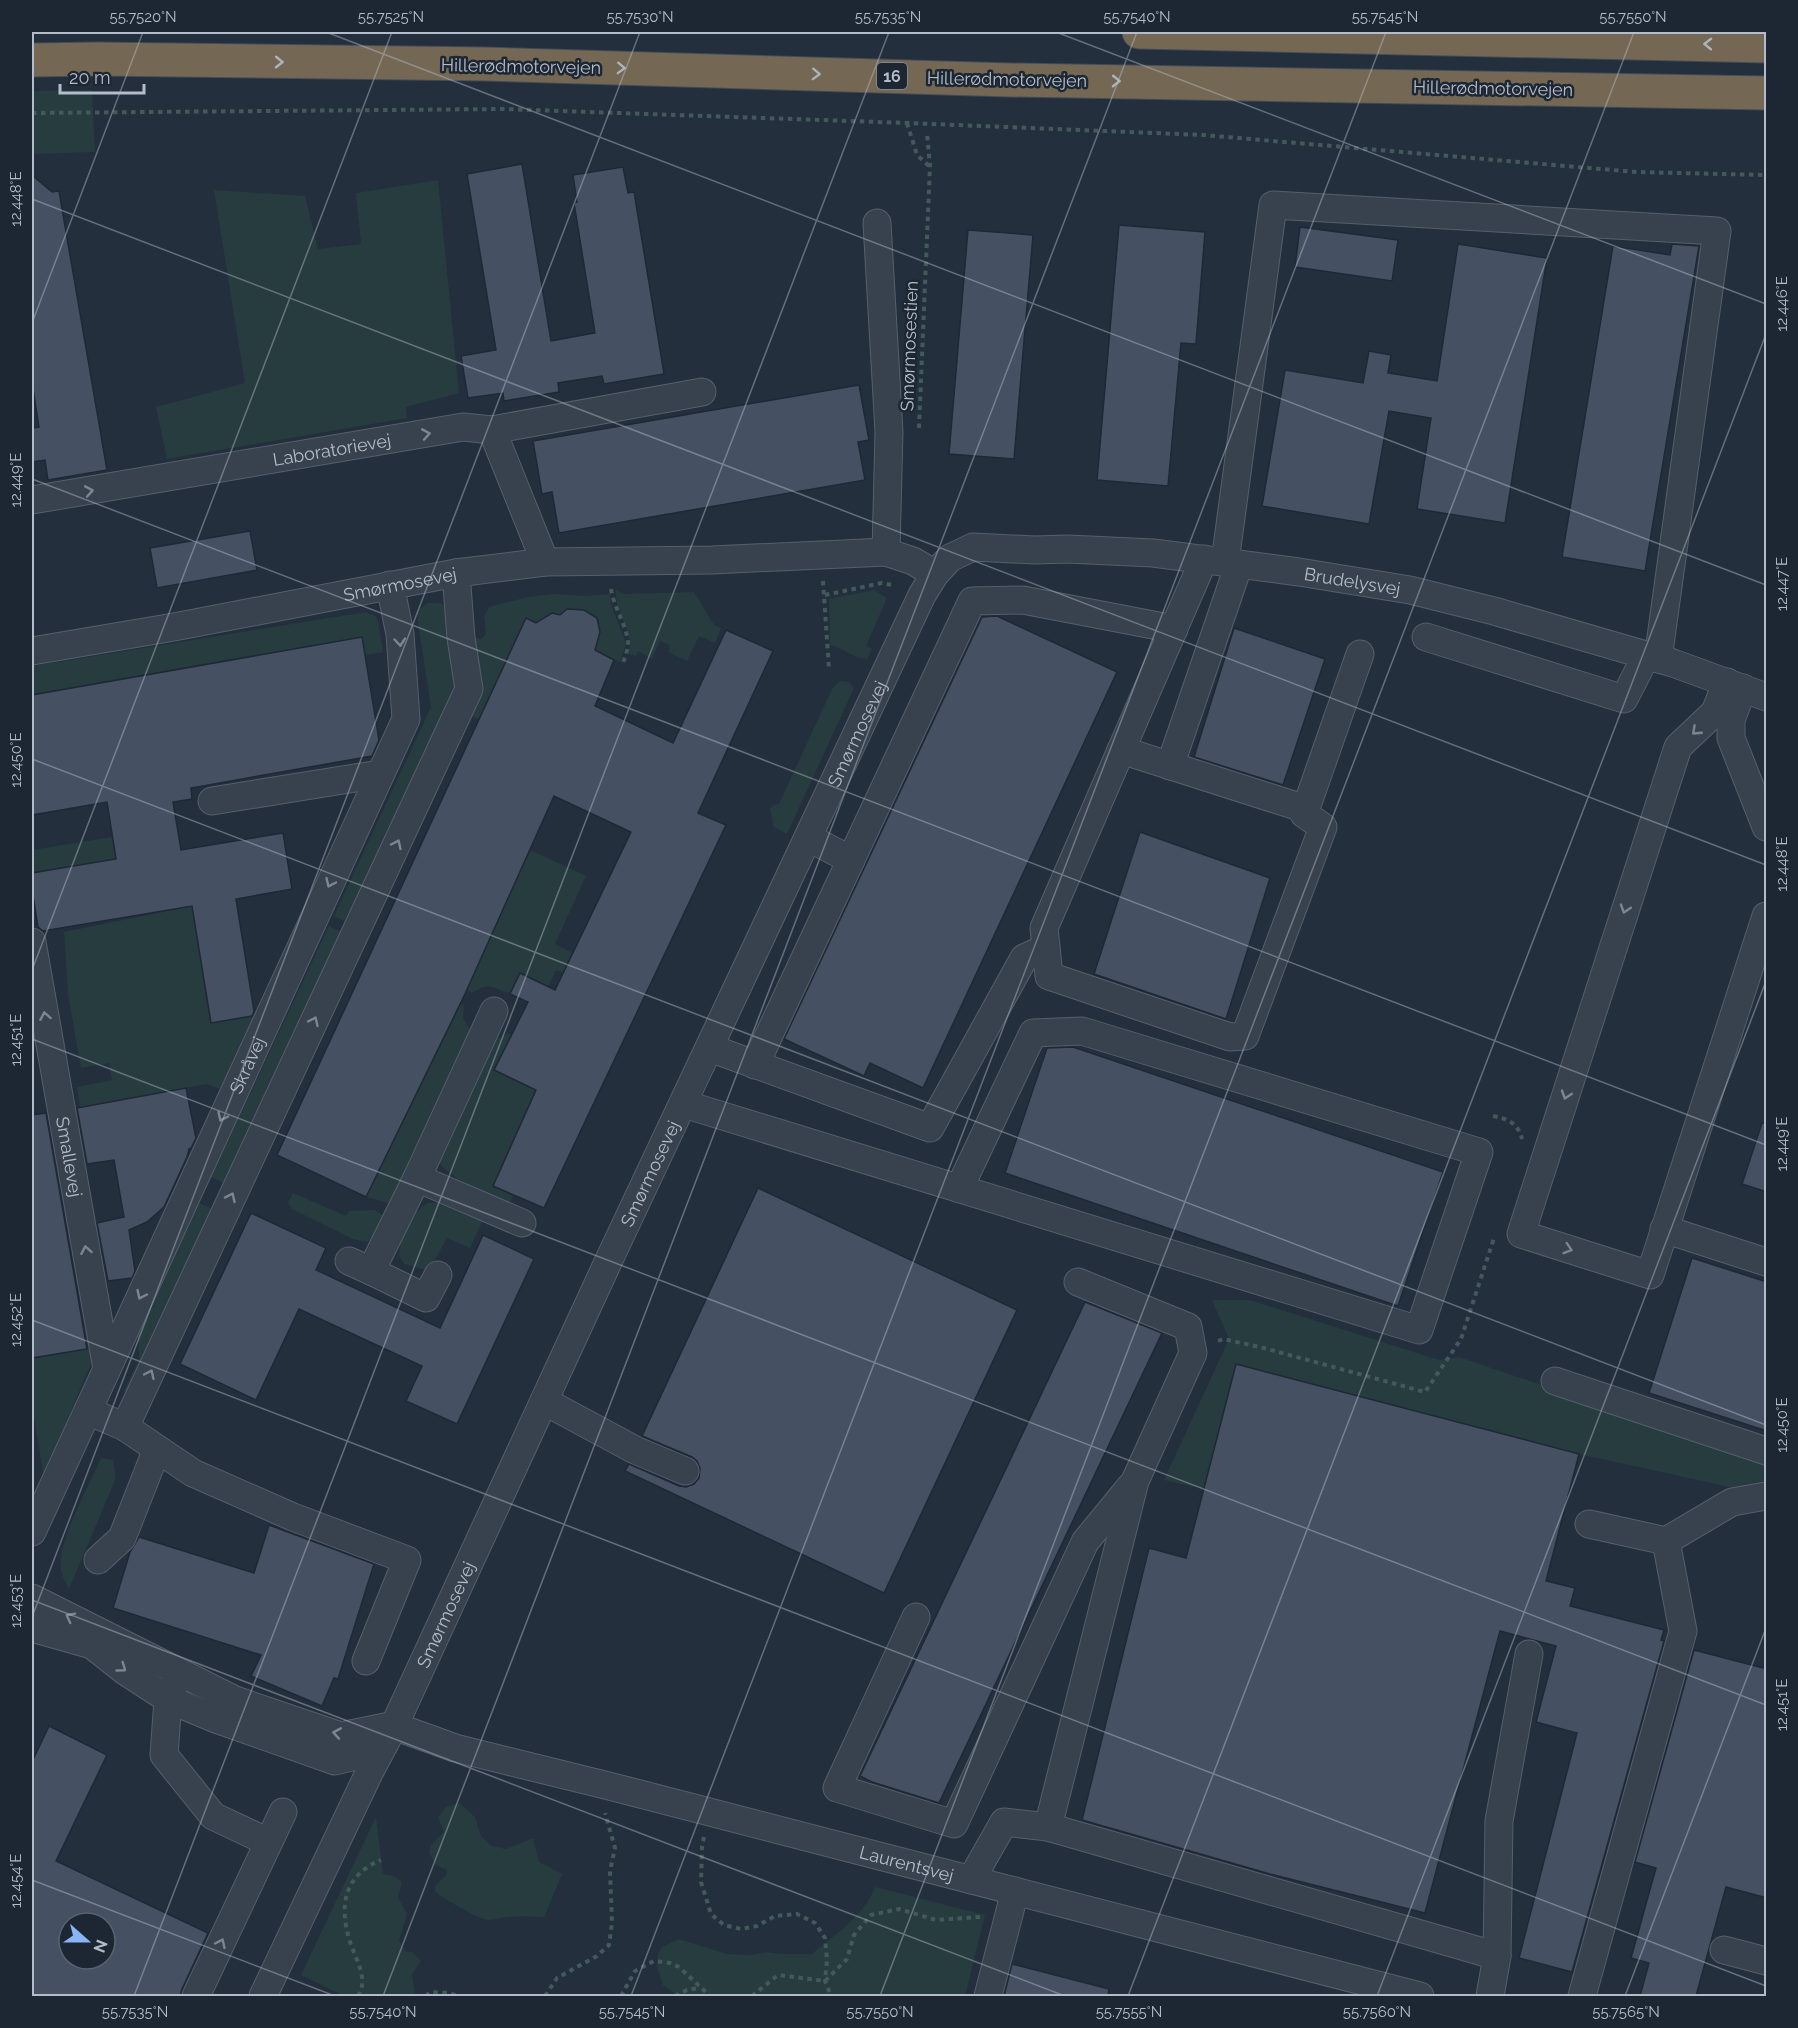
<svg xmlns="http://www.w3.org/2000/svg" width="1798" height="2028" font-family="Raleway,sans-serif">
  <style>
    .green { fill: #263c3f }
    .building { fill: #455162; stroke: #1f2835; stroke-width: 1.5; fill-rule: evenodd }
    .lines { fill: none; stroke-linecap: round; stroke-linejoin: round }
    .minor-casing { stroke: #565f6c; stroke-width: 29 }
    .highway-casing { stroke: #434c59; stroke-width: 35 }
    .path { stroke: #44595c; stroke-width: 4; stroke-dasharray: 4.5 4.5; stroke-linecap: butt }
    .minor { stroke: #38414e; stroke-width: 27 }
    .highway { stroke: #746855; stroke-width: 33 }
    .oneway { stroke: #aeb4bd }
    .oneway2 { stroke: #7c8592 }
    .ticks { fill: none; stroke: #b4bcc9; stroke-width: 1.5; stroke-opacity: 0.45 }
    .labels { text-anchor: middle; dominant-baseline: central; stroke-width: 5; stroke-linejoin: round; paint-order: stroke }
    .shield { fill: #1d2633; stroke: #878f9c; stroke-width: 1.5 }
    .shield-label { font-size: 16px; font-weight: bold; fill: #b4bcc9 }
    .street-label { font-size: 18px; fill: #b4bcc9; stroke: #1d2633 }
    .neatline { fill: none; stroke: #b4bcc9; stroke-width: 2 }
    .ticks-label { font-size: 15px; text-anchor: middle; fill: #b4bcc9 }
  </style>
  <rect width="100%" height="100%" fill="#242f3e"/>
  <g class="green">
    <polygon points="92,90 95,152 32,154 32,91"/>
    <polygon points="438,180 459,393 406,407 407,418 167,459 156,407 245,383 214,190 305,196 318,249 361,244 356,193"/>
    <path d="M616 590 624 594 694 592 714 625 721 628 715 643 699 636 687 661 668 652 670 645 660 641 652 659 638 651 636 656 629 654C633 624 615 615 616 590Z"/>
    <polygon points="874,590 887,598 866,646 872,649 867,659 859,658 832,645 830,646 829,599"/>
    <polygon points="553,594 585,596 610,594 611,604 626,644 620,662 596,650 600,632 597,618 584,610 560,615 552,613 544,618 541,625 526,618 480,720 467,714 473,637 481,639 486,634 484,616 489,607 528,597"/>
    <polygon points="428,603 440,603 456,612 465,691 355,926 334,916 431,707 418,623 417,611"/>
    <polygon points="366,612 375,616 378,621 383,652 365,655 361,637 32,695 32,666"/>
    <polygon points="840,681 849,682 854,688 787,834 774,827 770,809 773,805 779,804 832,689"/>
    <polygon points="112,837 116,859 32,873 32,850"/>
    <path d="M530 850 586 876 555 944 573 953 564 973 556 970 548 987C537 989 525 992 514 993 497 994 494 978 472 993L467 989Z"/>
    <polygon points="192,906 211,1022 255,1015 221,1089 206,1084 80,1107 77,1087 112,1080 109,1063 81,1068 68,994 64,932"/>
    <polygon points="329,926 349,936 232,1187 211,1177"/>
    <polygon points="460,1004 464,1005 463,1018 471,1032 392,1204 366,1197"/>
    <path d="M508 1033 511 1035 494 1070 517 1081 547 1067 493 1185 513 1196 510 1202C490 1193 443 1179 437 1157L491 1040 503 1037Z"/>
    <polygon points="293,1193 346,1216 349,1211 374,1210 384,1216 373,1240 365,1242 353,1239 292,1209 288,1203"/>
    <polygon points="447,1202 484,1218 470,1248 447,1238 434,1261 426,1270 404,1264 399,1255 402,1237 413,1216 427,1203"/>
    <polygon points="199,1203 221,1213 135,1396 124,1391 139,1359 138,1330"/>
    <polygon points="1212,1300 1250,1300 1439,1360 1459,1357 1615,1410 1766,1458 1766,1491 1757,1493 1579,1454 1237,1364 1204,1489 1164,1480 1229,1339"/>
    <polygon points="97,1347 91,1363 44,1477 32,1406 32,1358"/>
    <path d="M101 1458 113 1460 116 1478 69 1589C63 1579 59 1569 61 1558 64 1531 89 1485 101 1458Z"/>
    <path d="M459 1803 475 1817 481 1836 492 1846 506 1849 533 1838 539 1862 562 1874 544 1917C531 1916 519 1916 506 1917 500 1918 493 1920 488 1920 480 1920 440 1897 435 1891V1886L447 1874V1870L436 1865 429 1853 431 1845 444 1832 438 1817 446 1807Z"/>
    <polygon points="376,1817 383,1874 394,1876 402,1882 398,1898 407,1914 399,1941 406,1952 413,1952 421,1961 412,1974 415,1996 344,1996 301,1975"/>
    <path d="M875 1887 985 1915 965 1996H678L663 1985 657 1966 658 1953 662 1947 679 1939 727 1954 751 1955 765 1952 781 1954H812C835 1934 864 1916 875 1887Z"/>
  </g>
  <g class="building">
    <polygon points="522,164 551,341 595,333 574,203 577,202 573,175 623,167 628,193 634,192 664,374 604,384 602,376 558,383 559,392 504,401 503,393 468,398 461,356 496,350 467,174"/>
    <polygon points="32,175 52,192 59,191 107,470 48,480 45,460 32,462 32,428 39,427 32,382"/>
    <polygon points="1119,225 1205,232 1196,344 1181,343 1168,486 1097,480"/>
    <polygon points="1300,227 1398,240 1392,281 1295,267"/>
    <polygon points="968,230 1033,235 1014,459 949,454"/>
    <polygon points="1458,244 1547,258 1505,523 1417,509 1431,418 1389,411 1369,524 1262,506 1285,370 1363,383 1369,351 1391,355 1388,373 1437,381"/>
    <polygon points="1672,244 1699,246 1645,571 1562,557 1613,246 1670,255"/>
    <polygon points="859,385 869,440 858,442 865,480 559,533 552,492 542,494 533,441"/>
    <polygon points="250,531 257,570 157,588 150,548"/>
    <polygon points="567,609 584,610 597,618 600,632 595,650 614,660 595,706 673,743 726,630 773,651 698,813 726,825 544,1208 493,1186 536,1090 494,1070 528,1002 510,994 520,973 555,990 631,832 554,796 464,996 366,1197 277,1155 526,618 536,623 552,613 560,615"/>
    <polygon points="997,616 1117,672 923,1088 870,1063 864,1076 784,1039 982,617"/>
    <polygon points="1234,628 1325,659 1283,785 1194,757"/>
    <polygon points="362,637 379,740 372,756 191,788 192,799 173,802 181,850 283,833 292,889 236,899 254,1011 252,1016 211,1023 192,906 43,931 38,927 32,888 32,873 116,859 107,802 32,815 32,695"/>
    <polygon points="1140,832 1270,878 1226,1019 1094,974"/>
    <polygon points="1073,1047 1443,1172 1398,1306 1005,1173 1047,1048"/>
    <polygon points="186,1088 196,1138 191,1148 189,1149 187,1157 164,1207 147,1222 129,1230 135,1271 132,1278 108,1281 97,1223 124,1217 114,1160 87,1164 77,1108"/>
    <polygon points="46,1113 87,1349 32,1358 32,1115"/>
    <polygon points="1762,1123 1767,1124 1767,1192 1742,1184"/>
    <polygon points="758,1188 1017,1310 884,1593 625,1471 629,1464 679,1486 686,1487 694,1484 699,1478 700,1468 697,1461 692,1457 642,1436"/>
    <polygon points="251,1213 326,1248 316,1270 440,1328 483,1235 534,1259 457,1424 406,1401 422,1366 299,1309 256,1400 180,1364"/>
    <polygon points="1692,1258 1767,1282 1767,1431 1649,1393"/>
    <polygon points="1085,1302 1162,1333 939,1803 872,1782 860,1776"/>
    <polygon points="1236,1364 1579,1454 1546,1581 1575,1588 1570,1606 1664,1630 1661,1640 1664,1641 1572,1972 1519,1958 1577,1733 1536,1722 1556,1646 1500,1631 1425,1913 1270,1874 1082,1820 1149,1548 1186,1558"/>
    <polygon points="269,1525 374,1564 338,1679 334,1678 322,1706 251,1676 261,1655 113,1608 130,1552 139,1537 254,1573"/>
    <polygon points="1694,1650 1767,1669 1767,1898 1726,1887 1696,1996 1640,1996 1649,1963 1631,1958 1656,1868 1635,1862"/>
    <path d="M49 1726 107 1755 56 1861 208 1933 182 1989 180 1996H32V1762ZM69 1923H105V1959H69Z"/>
    <polygon points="1012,1964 1109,1989 1108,1996 1004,1996"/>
  </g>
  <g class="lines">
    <defs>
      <g id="minor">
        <polyline points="877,223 889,432 886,552"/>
        <polyline points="492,430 702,392"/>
        <path id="s1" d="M32 500 463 427 492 430 545 562"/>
        <polyline points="1204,559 1044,928 1049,976 1230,1037 1245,1036 1323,827 1304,814 1360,654"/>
        <polyline points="1225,562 1273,205 1717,231 1658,659"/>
        <polyline points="1426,637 1624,699 1646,656"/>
        <path id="s2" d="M32 651 174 627 456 573 545 562 712 560 886 552 913 561 935 574"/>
        <polyline points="1727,682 1715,712 1678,747 1521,1234 1650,1275 1766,916"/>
        <polyline points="1743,688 1731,720 1731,738 1766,827"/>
        <polyline points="1121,750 1306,809"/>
        <polyline points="1170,766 1239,564"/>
        <polyline points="212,801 380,774"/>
        <polyline points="809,838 851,860"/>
        <path id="s3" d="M32 942 107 1369"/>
        <polyline points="710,1048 930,1128 1024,958 1046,948"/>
        <polyline points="755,1065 972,601 1023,600 1174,629"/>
        <polyline points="684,1104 1419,1330 1479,1152 1082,1031 1033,1033 959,1189"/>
        <polyline points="417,1178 522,1223"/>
        <polyline points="1664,1229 1766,1262"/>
        <polyline points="349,1261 371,1271"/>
        <polyline points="438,1275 426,1298 371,1271 417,1178 494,1011"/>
        <polyline points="1555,1381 1766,1451"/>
        <polyline points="544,1401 635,1450 685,1471"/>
        <polyline points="88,1411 125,1427 193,1473 293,1517 407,1560 366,1661"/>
        <polyline points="125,1427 469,689 461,638 456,573"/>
        <polyline points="1589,1524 1666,1541 1732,1502 1766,1496"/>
        <path id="s4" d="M32 1532 406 719 400 634 390 585"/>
        <polyline points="98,1560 122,1538 157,1449"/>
        <polyline points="32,1598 235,1700 341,1736 390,1726"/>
        <polyline points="916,1617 837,1788 954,1824 1085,1542 1130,1487"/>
        <polyline points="32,1628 92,1645 125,1671 168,1699 216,1719 335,1761 356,1756 384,1734"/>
        <polyline points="174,1684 168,1699 164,1755 213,1816 268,1842"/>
        <path id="s5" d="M394 1726 455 1748 609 1786 1420 1996"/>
        <polyline points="1048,1827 1497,1956 1490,1996"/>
        <polyline points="971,1880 1004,1822 1048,1827 1135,1481 1193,1353 1188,1327 1078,1282"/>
        <polyline points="1724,1950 1766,1961"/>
        <polyline points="1497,1956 1499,1821 1529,1654"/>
        <polyline points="196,1996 283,1812"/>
        <path id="s6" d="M263 1996 369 1773 394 1726 608 1262 922 595 935 574 950 558 973 547 1035 550 1068 549 1153 553 1299 572 1410 590 1494 611 1673 663 1766 697"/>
        <polyline points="988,1996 1015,1891"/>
        <polyline points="1582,1996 1683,1631 1666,1541"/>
      </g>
      <g id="highway">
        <polyline points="1139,32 1766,46"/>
        <polyline points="32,60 97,59 484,64 1010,80 1766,93"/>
      </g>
    </defs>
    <use href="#minor" class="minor-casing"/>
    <use href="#highway" class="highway-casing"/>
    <g class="path">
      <polyline points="32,113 503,109 907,123 1203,135 1636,172 1766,175"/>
      <polyline points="907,123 917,155 929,166"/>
      <polyline points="919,428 930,166 927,133"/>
      <polyline points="823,581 829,669"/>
      <path d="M611 589C614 609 629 629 628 646 627 653 624 659 622 666"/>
      <polyline points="825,595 882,583 892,585"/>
      <path d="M1493 1116C1508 1119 1518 1123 1522 1139"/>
      <polyline points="1218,1341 1223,1339 1260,1347 1425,1392 1461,1339 1494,1238"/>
      <polyline points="704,1837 702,1847 701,1882 711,1914 724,1925 741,1929 757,1926 775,1916 797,1914 815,1923 825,1938 827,1960 825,1981 831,1996"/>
      <path d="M358 1996C369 1979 356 1960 350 1942 339 1906 343 1876 381 1860"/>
      <polyline points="426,1996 430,1992 450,1993 457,1996"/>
      <polyline points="545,1996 557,1978 597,1956 609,1945 612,1923 610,1871 615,1848 605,1813"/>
      <polyline points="621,1996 635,1971 654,1961 670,1963 679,1967 710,1996"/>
      <polyline points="675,1996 687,1990 699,1988"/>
      <polyline points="752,1996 778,1975 825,1981 847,1959 854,1935 871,1915 899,1909 936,1920 980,1917"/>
    </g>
    <use href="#minor" class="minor"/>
    <use href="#highway" class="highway"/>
  </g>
  <defs><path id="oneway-chevron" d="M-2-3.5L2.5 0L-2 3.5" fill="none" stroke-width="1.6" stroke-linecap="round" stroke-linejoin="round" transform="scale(1.5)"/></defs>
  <g class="oneway">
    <use href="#oneway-chevron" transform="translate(1708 44) rotate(-179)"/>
    <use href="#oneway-chevron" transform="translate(279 62) rotate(1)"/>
    <use href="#oneway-chevron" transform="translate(621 68) rotate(2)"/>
    <use href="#oneway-chevron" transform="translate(816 74) rotate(2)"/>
    <use href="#oneway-chevron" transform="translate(1116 81) rotate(1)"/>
  </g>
  <g class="oneway2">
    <use href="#oneway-chevron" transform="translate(426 434) rotate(-10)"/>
    <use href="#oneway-chevron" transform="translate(89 491) rotate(-10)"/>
    <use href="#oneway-chevron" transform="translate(400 642) rotate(85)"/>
    <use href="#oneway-chevron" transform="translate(1696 731) rotate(137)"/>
    <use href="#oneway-chevron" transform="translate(397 844) rotate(-65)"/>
    <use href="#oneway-chevron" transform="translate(330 883) rotate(115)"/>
    <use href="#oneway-chevron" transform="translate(1625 909) rotate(108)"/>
    <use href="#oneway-chevron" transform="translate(45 1016) rotate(-100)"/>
    <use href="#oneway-chevron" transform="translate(314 1021) rotate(-65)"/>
    <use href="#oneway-chevron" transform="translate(1566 1095) rotate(108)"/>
    <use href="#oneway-chevron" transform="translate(222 1117) rotate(115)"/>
    <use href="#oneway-chevron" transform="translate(231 1197) rotate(-65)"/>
    <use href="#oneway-chevron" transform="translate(1568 1249) rotate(18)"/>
    <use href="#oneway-chevron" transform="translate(86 1250) rotate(-100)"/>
    <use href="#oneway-chevron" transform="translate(141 1295) rotate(115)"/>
    <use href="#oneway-chevron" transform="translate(150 1374) rotate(-65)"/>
    <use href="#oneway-chevron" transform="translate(70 1617) rotate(-153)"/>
    <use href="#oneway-chevron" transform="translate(122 1668) rotate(36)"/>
    <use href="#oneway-chevron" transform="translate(337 1733) rotate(-170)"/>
    <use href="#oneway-chevron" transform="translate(221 1943) rotate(-65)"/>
  </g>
  <path class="ticks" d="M326 32 1766 585M1056 32 1766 304M32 199 1766 865M32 323 143 32M32 479 1766 1145M32 759 1766 1425M32 970 392 32M32 1039 1766 1705M32 1320 1766 1986M32 1600 1065 1996M32 1617 640 32M32 1880 335 1996M134 1996 889 32M383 1996 1137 32M631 1996 1386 32M880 1996 1634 32M1128 1996 1766 334M1377 1996 1766 981M1625 1996 1766 1628"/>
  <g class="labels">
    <rect class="shield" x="877" y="63" width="30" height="26" rx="4.5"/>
    <g class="shield-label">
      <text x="892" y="76">16</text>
    </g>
    <g class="street-label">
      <text transform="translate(521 66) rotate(1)">Hillerødmotorvejen</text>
      <text transform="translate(1007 79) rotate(1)">Hillerødmotorvejen</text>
      <text transform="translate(1493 88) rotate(1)">Hillerødmotorvejen</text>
      <text transform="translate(909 346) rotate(-88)">Smørmosestien</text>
      <text stroke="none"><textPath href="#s1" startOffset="304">Laboratorievej</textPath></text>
      <text stroke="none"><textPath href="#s6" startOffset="2002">Brudelysvej</textPath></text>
      <text stroke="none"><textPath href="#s2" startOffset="374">Smørmosevej</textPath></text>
      <text stroke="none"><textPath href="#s6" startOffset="1395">Smørmosevej</textPath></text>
      <text stroke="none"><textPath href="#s4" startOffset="514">Skråvej</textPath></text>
      <text stroke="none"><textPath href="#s3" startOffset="218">Smallevej</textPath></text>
      <text stroke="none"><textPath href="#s6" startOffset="909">Smørmosevej</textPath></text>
      <text stroke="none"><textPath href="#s6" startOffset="423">Smørmosevej</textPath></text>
      <text stroke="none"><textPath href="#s5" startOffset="531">Laurentsvej</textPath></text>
    </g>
  </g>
  <rect width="1798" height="2028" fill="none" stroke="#1d2633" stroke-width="66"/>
  <g transform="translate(87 1941) rotate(111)"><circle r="28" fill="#1d2633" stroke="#59626f" stroke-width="1.5"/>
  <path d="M0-4.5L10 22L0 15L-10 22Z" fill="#8ab4f8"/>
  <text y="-9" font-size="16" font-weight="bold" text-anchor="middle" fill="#b4bcc9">N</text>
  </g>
  <path d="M60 84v9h84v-9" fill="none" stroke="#b4bcc9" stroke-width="3"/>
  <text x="69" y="84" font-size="18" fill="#b4bcc9" stroke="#1d2633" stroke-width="4.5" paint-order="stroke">20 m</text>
  <rect x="33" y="33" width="1732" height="1962" class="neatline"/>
  <g class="ticks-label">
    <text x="143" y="22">55.7520°N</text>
    <text x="391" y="22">55.7525°N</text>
    <text x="640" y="22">55.7530°N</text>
    <text x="888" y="22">55.7535°N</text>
    <text x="1137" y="22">55.7540°N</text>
    <text x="1385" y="22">55.7545°N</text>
    <text x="1633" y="22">55.7550°N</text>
    <text transform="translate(16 199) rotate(-90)" y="5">12.448°E</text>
    <text transform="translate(1782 304) rotate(-90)" y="5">12.446°E</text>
    <text transform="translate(16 480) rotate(-90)" y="5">12.449°E</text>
    <text transform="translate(1782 584) rotate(-90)" y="5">12.447°E</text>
    <text transform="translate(16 760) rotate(-90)" y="5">12.450°E</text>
    <text transform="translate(1782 864) rotate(-90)" y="5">12.448°E</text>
    <text transform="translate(16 1040) rotate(-90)" y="5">12.451°E</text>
    <text transform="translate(1782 1144) rotate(-90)" y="5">12.449°E</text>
    <text transform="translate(16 1320) rotate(-90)" y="5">12.452°E</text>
    <text transform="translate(1782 1425) rotate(-90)" y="5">12.450°E</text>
    <text transform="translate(16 1601) rotate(-90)" y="5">12.453°E</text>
    <text transform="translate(1782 1705) rotate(-90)" y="5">12.451°E</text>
    <text transform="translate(16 1881) rotate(-90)" y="5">12.454°E</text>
    <text x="135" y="2017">55.7535°N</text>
    <text x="383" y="2017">55.7540°N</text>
    <text x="632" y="2017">55.7545°N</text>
    <text x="880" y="2017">55.7550°N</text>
    <text x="1129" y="2017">55.7555°N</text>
    <text x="1377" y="2017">55.7560°N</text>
    <text x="1626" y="2017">55.7565°N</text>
  </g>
</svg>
